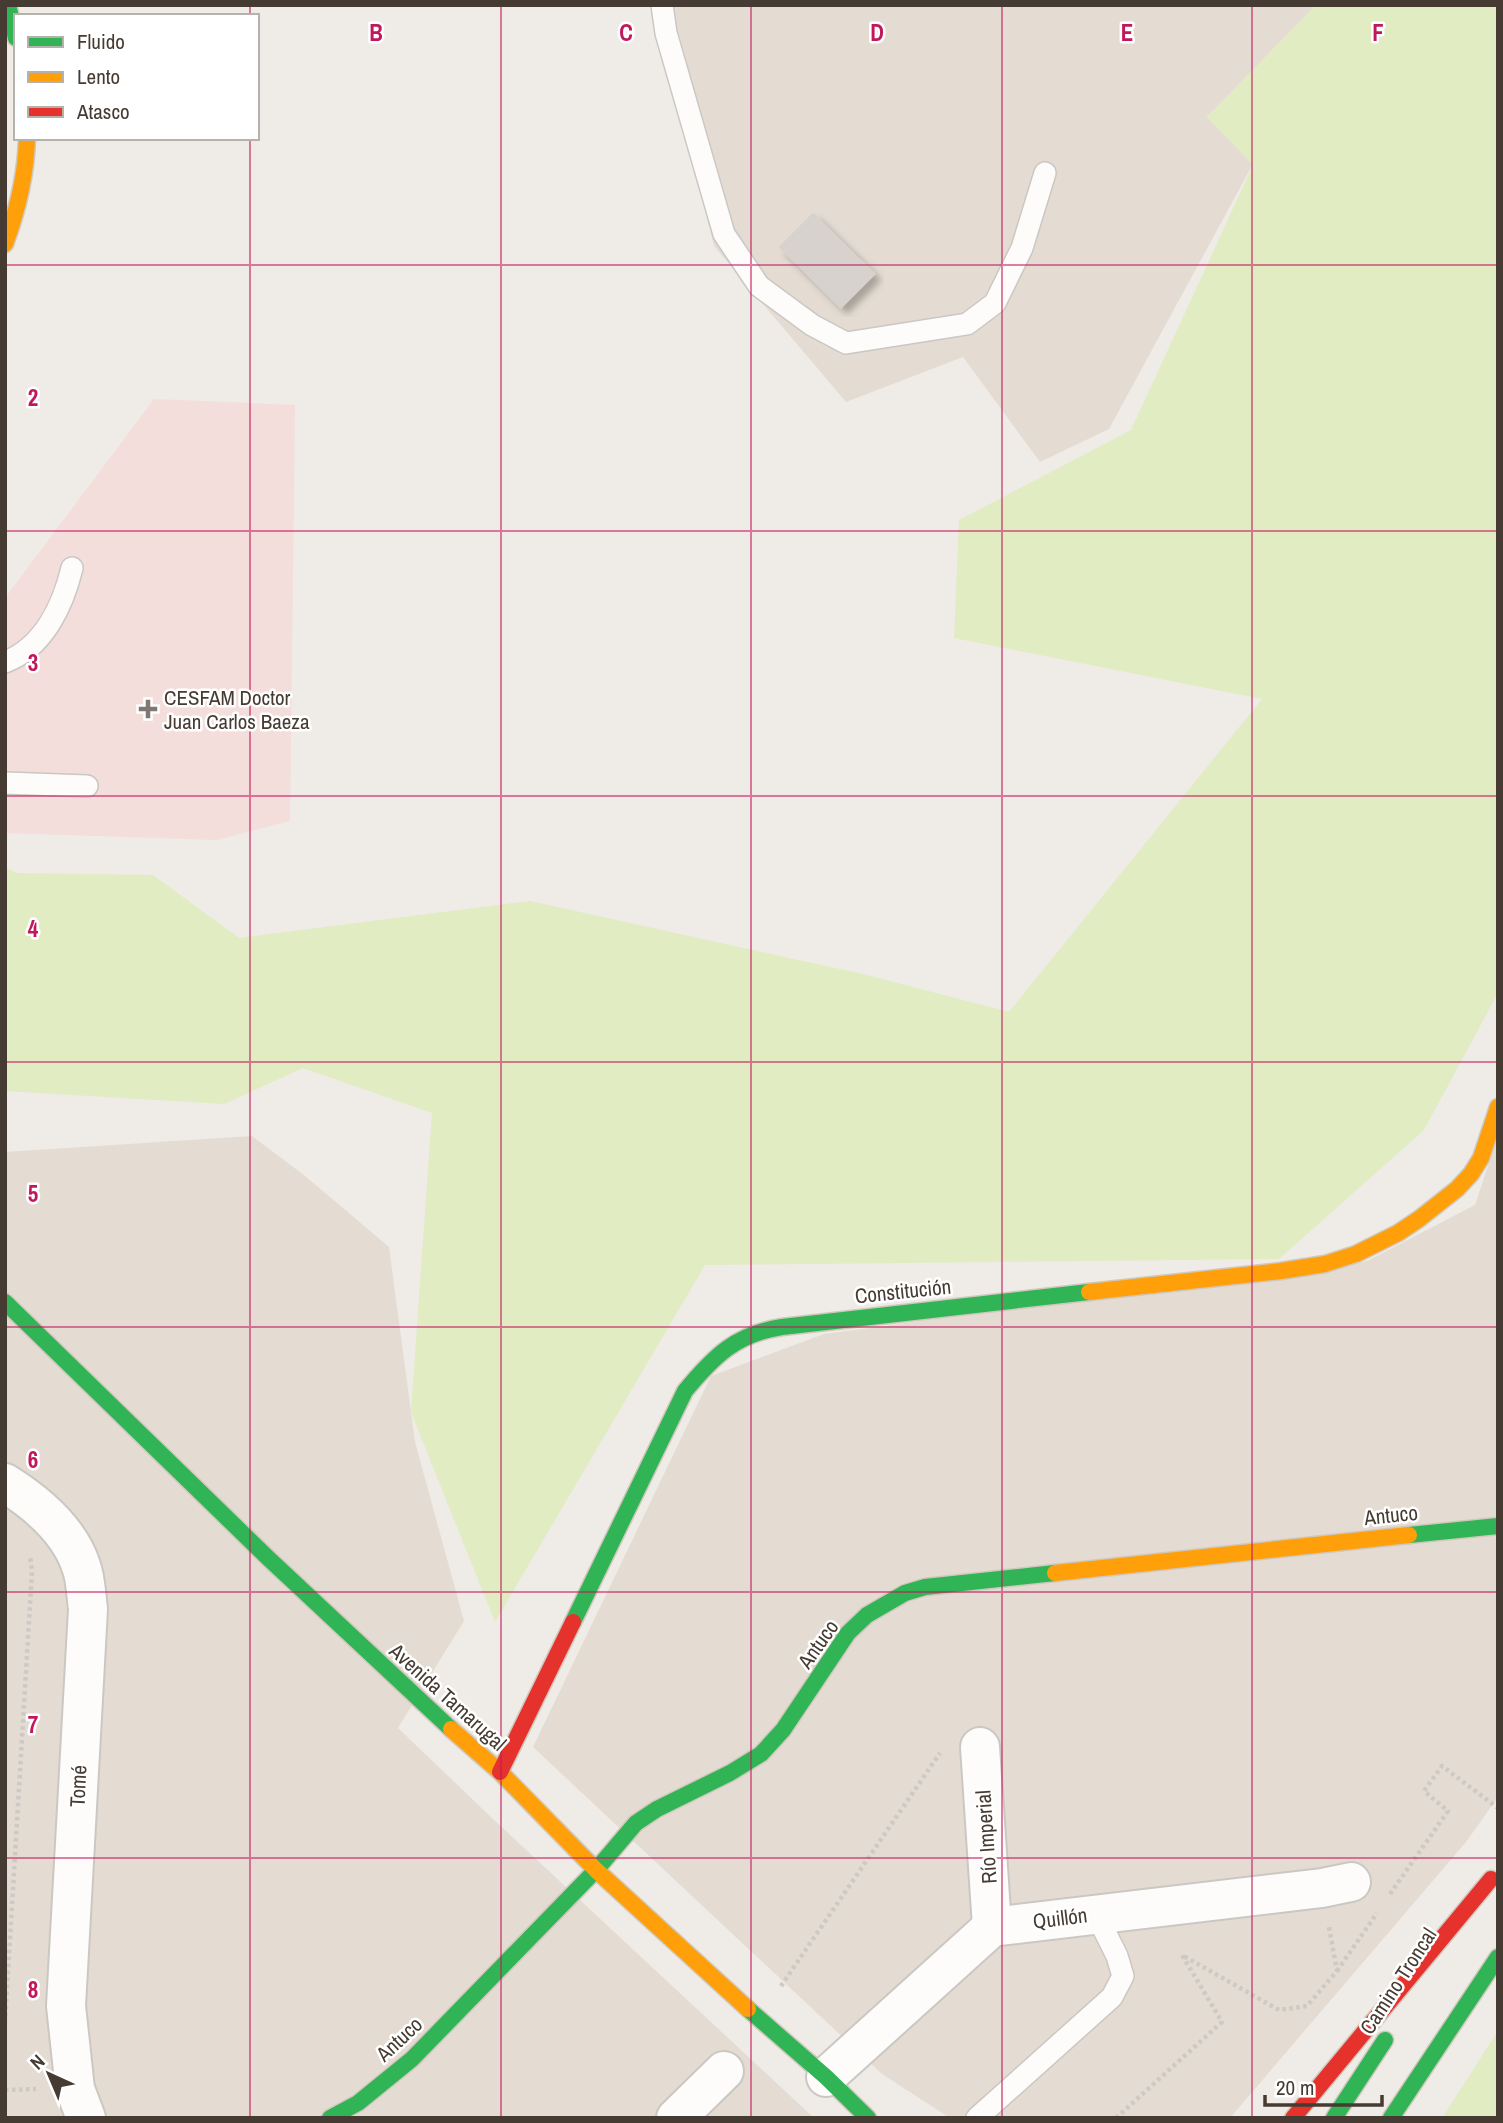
<svg xmlns="http://www.w3.org/2000/svg" width="1503" height="2123" font-family="'Archivo Narrow',sans-serif">
  <style>
    .residential { fill: #e4dcd2 }
    .medical { fill: #f3dedc }
    .green { fill: #e1ecc3 }
    .building { fill: #d7d2cd; stroke: #d7d2cc; stroke-width: 2; filter: url(#shadow) }
    .lines { fill: none; stroke-linecap: round; stroke-linejoin: round }
    .lane-casing { stroke: #cbc7c2; stroke-width: 24 }
    .street-casing { stroke: #cbc7c2; stroke-width: 42 }
    .fast-casing { stroke: #d0c8bd; stroke-width: 19 }
    .slow-casing { stroke: #d0c8bd; stroke-width: 19 }
    .jam-casing { stroke: #d0c8bd; stroke-width: 19 }
    .path { stroke: #cec9c5; stroke-width: 4.5; stroke-dasharray: 3.5 3.5; stroke-linecap: butt }
    .lane { stroke: #fdfcfb; stroke-width: 21 }
    .street { stroke: #fdfcfb; stroke-width: 38 }
    .fast { stroke: #30b455; stroke-width: 16 }
    .slow { stroke: #ff9f0a; stroke-width: 16 }
    .jam { stroke: #e5322d; stroke-width: 16 }
    .grid { fill: none; stroke: #c2185b; stroke-width: 2; stroke-opacity: 0.55 }
    .poi-dot { fill: #807971; stroke: #fff; stroke-width: 2.5 }
    .labels { text-anchor: middle; dominant-baseline: central; stroke-width: 5; stroke-linejoin: round; paint-order: stroke }
    .poi-label { font-size: 21px; fill: #453b32; stroke: #fff; text-anchor: start }
    .street-label { font-size: 21px; fill: #453b32; stroke: #fff }
    .grid-label { font-size: 23px; text-anchor: middle; font-weight: bold; fill: #c2185b; stroke: #fff; stroke-width: 5; stroke-linejoin: round; paint-order: stroke }
  </style>
  <defs>
    <filter id="shadow"><feDropShadow dx="6" dy="6" stdDeviation="3.5" flood-color="#0004"/></filter>
  </defs>
  <rect width="100%" height="100%" fill="#efebe6"/>
  <g class="residential">
    <polygon points="654,5 1316,5 1207,117 1253,164 1109,429 1040,462 963,357 846,402 714,246"/>
    <polygon points="252,1136 304,1175 389,1247 415,1442 464,1621 398,1728 492,1818 814,2118 5,2118 5,1152"/>
    <polygon points="1498,1136 1498,1797 1466,1842 1230,2118 950,2118 882,2074 533,1747 711,1376 824,1334 1367,1261 1475,1205"/>
  </g>
  <polygon class="medical" points="154,399 295,405 290,821 217,840 5,833 5,598"/>
  <g class="green">
    <polygon points="1316,5 1498,5 1498,993 1424,1130 1279,1259 705,1265 495,1622 411,1412 432,1113 303,1068 224,1104 5,1091 5,867 17,873 153,875 239,938 530,901 867,975 1009,1012 1262,699 954,638 959,520 1131,430 1253,165 1207,117"/>
    <polygon points="1498,2031 1498,2118 1442,2118"/>
  </g>
  <polygon class="building" points="813,214 874,274 841,307 780,247"/>
  <g class="lines">
    <defs>
      <g id="lane">
        <polyline points="662,5 666,33 724,234 759,286 812,325 846,343 967,324 995,303 1022,248 1045,173"/>
        <path d="M5 662C44 647 63 605 72 568"/>
        <polyline points="5,783 87,786"/>
        <polyline points="977,2118 1112,1997 1123,1976 1117,1956 1096,1914"/>
      </g>
      <g id="street">
        <path d="M5 1483C37 1503 69 1530 81 1566 86 1579 86 1595 88 1609L66 2006 75 2089 86 2118"/>
        <polyline points="980,1747 992,1927"/>
        <polyline points="826,2077 992,1927 1322,1888 1351,1882"/>
        <polyline points="676,2118 724,2071"/>
      </g>
      <g id="fast">
        <polyline points="8,5 16,38"/>
        <polyline points="5,1302 267,1557 451,1729"/>
        <polyline points="1409,1535 1498,1526"/>
        <path d="M573 1622 685 1391C714 1356 736 1334 782 1327L1089 1292"/>
        <polyline points="748,2009 826,2077 868,2118"/>
        <polyline points="330,2118 358,2103 412,2059 596,1870 636,1823 657,1809 730,1773 761,1754 783,1730 848,1633 867,1615 905,1593 925,1587 1055,1573"/>
        <polyline points="1334,2118 1385,2040"/>
        <polyline points="1391,2118 1498,1957"/>
      </g>
      <g id="slow">
        <path d="M5 244C18 209 26 175 27 138"/>
        <polyline points="1089,1292 1281,1271 1325,1264 1356,1254 1398,1233 1419,1219 1457,1189 1471,1174 1481,1158 1498,1107"/>
        <polyline points="1055,1573 1409,1535"/>
        <polyline points="451,1729 500,1772 596,1870 748,2009"/>
      </g>
      <g id="jam">
        <polyline points="500,1772 573,1622"/>
        <polyline points="1293,2118 1491,1879"/>
      </g>
    </defs>
    <use href="#lane" class="lane-casing"/>
    <use href="#street" class="street-casing"/>
    <use href="#fast" class="fast-casing"/>
    <use href="#slow" class="slow-casing"/>
    <use href="#jam" class="jam-casing"/>
    <g class="path">
      <polyline points="1390,1894 1448,1811 1424,1791 1442,1766 1498,1808"/>
      <polyline points="1337,1971 1377,1913"/>
      <polyline points="781,1986 940,1753"/>
      <polyline points="5,2023 32,1571 30,1556"/>
      <polyline points="5,2090 36,2089"/>
      <polyline points="1116,2118 1222,2022 1182,1955 1279,2010 1307,2006 1337,1971 1329,1927"/>
    </g>
    <use href="#lane" class="lane"/>
    <use href="#street" class="street"/>
    <use href="#fast" class="fast"/>
    <use href="#slow" class="slow"/>
    <use href="#jam" class="jam"/>
  </g>
  <path class="grid" d="M250 5V16M501 5V2118M751 5V2118M1002 5V2118M1252 5V2118M250 138V2118M5 265H1498M5 531H1498M5 796H1498M5 1062H1498M5 1327H1498M5 1592H1498M5 1858H1498"/>
  <path class="poi-dot" d="M144.5 698.5h7v7h7v7h-7v7h-7v-7h-7v-7h7z"/>
  <g class="labels">
    <g class="poi-label">
      <text x="164" y="697">CESFAM Doctor<tspan x="164" dy="24">Juan Carlos Baeza</tspan></text>
    </g>
    <g class="street-label">
      <text transform="translate(903 1291) rotate(-6)">Constitución</text>
      <text transform="translate(1391 1515) rotate(-6)">Antuco</text>
      <text transform="translate(818 1644) rotate(-55)">Antuco</text>
      <text transform="translate(448 1697) rotate(42)">Avenida Tamarugal</text>
      <text transform="translate(78 1786) rotate(-87)">Tomé</text>
      <text transform="translate(986 1837) rotate(-94)">Río Imperial</text>
      <text transform="translate(1060 1918) rotate(-7)">Quillón</text>
      <text transform="translate(1398 1981) rotate(-57)">Camino Troncal</text>
      <text transform="translate(399 2039) rotate(-43)">Antuco</text>
    </g>
  </g>
  <g class="grid-label">
    <text x="376" y="41">B</text>
    <text x="626" y="41">C</text>
    <text x="877" y="41">D</text>
    <text x="1127" y="41">E</text>
    <text x="1378" y="41">F</text>
    <text x="33" y="406">2</text>
    <text x="33" y="671">3</text>
    <text x="33" y="937">4</text>
    <text x="33" y="1202">5</text>
    <text x="33" y="1468">6</text>
    <text x="33" y="1733">7</text>
    <text x="33" y="1998">8</text>
  </g>
  <rect width="1503" height="2123" fill="none" stroke="#453b32" stroke-width="14"/>
  <rect x="14" y="14" width="245" height="126" fill="#ffffff" stroke="#b5b1ad" stroke-width="2"/>
  <rect x="28" y="37" width="35" height="10" fill="#30b455" stroke="#b5b1ad" stroke-width="2"/>
  <text x="77" y="49" font-size="21" fill="#453b32">Fluido</text>
  <rect x="28" y="72" width="35" height="10" fill="#ff9f0a" stroke="#b5b1ad" stroke-width="2"/>
  <text x="77" y="84" font-size="21" fill="#453b32">Lento</text>
  <rect x="28" y="107" width="35" height="10" fill="#e5322d" stroke="#b5b1ad" stroke-width="2"/>
  <text x="77" y="119" font-size="21" fill="#453b32">Atasco</text>
  <g transform="translate(49 2074) rotate(316)" stroke="#ffffff" stroke-width="5" paint-order="stroke">
  <path d="M0-5L12 26L0 18L-12 26Z" fill="#453b32"/>
  <text y="-10" font-size="19" font-weight="bold" text-anchor="middle" fill="#453b32">N</text>
  </g>
  <path d="M1265 2095v10h117v-10" fill="none" stroke="#453b32" stroke-width="3.5"/>
  <text x="1276" y="2095" font-size="21" fill="#453b32" stroke="#ffffff" stroke-width="5" paint-order="stroke">20 m</text>
</svg>
